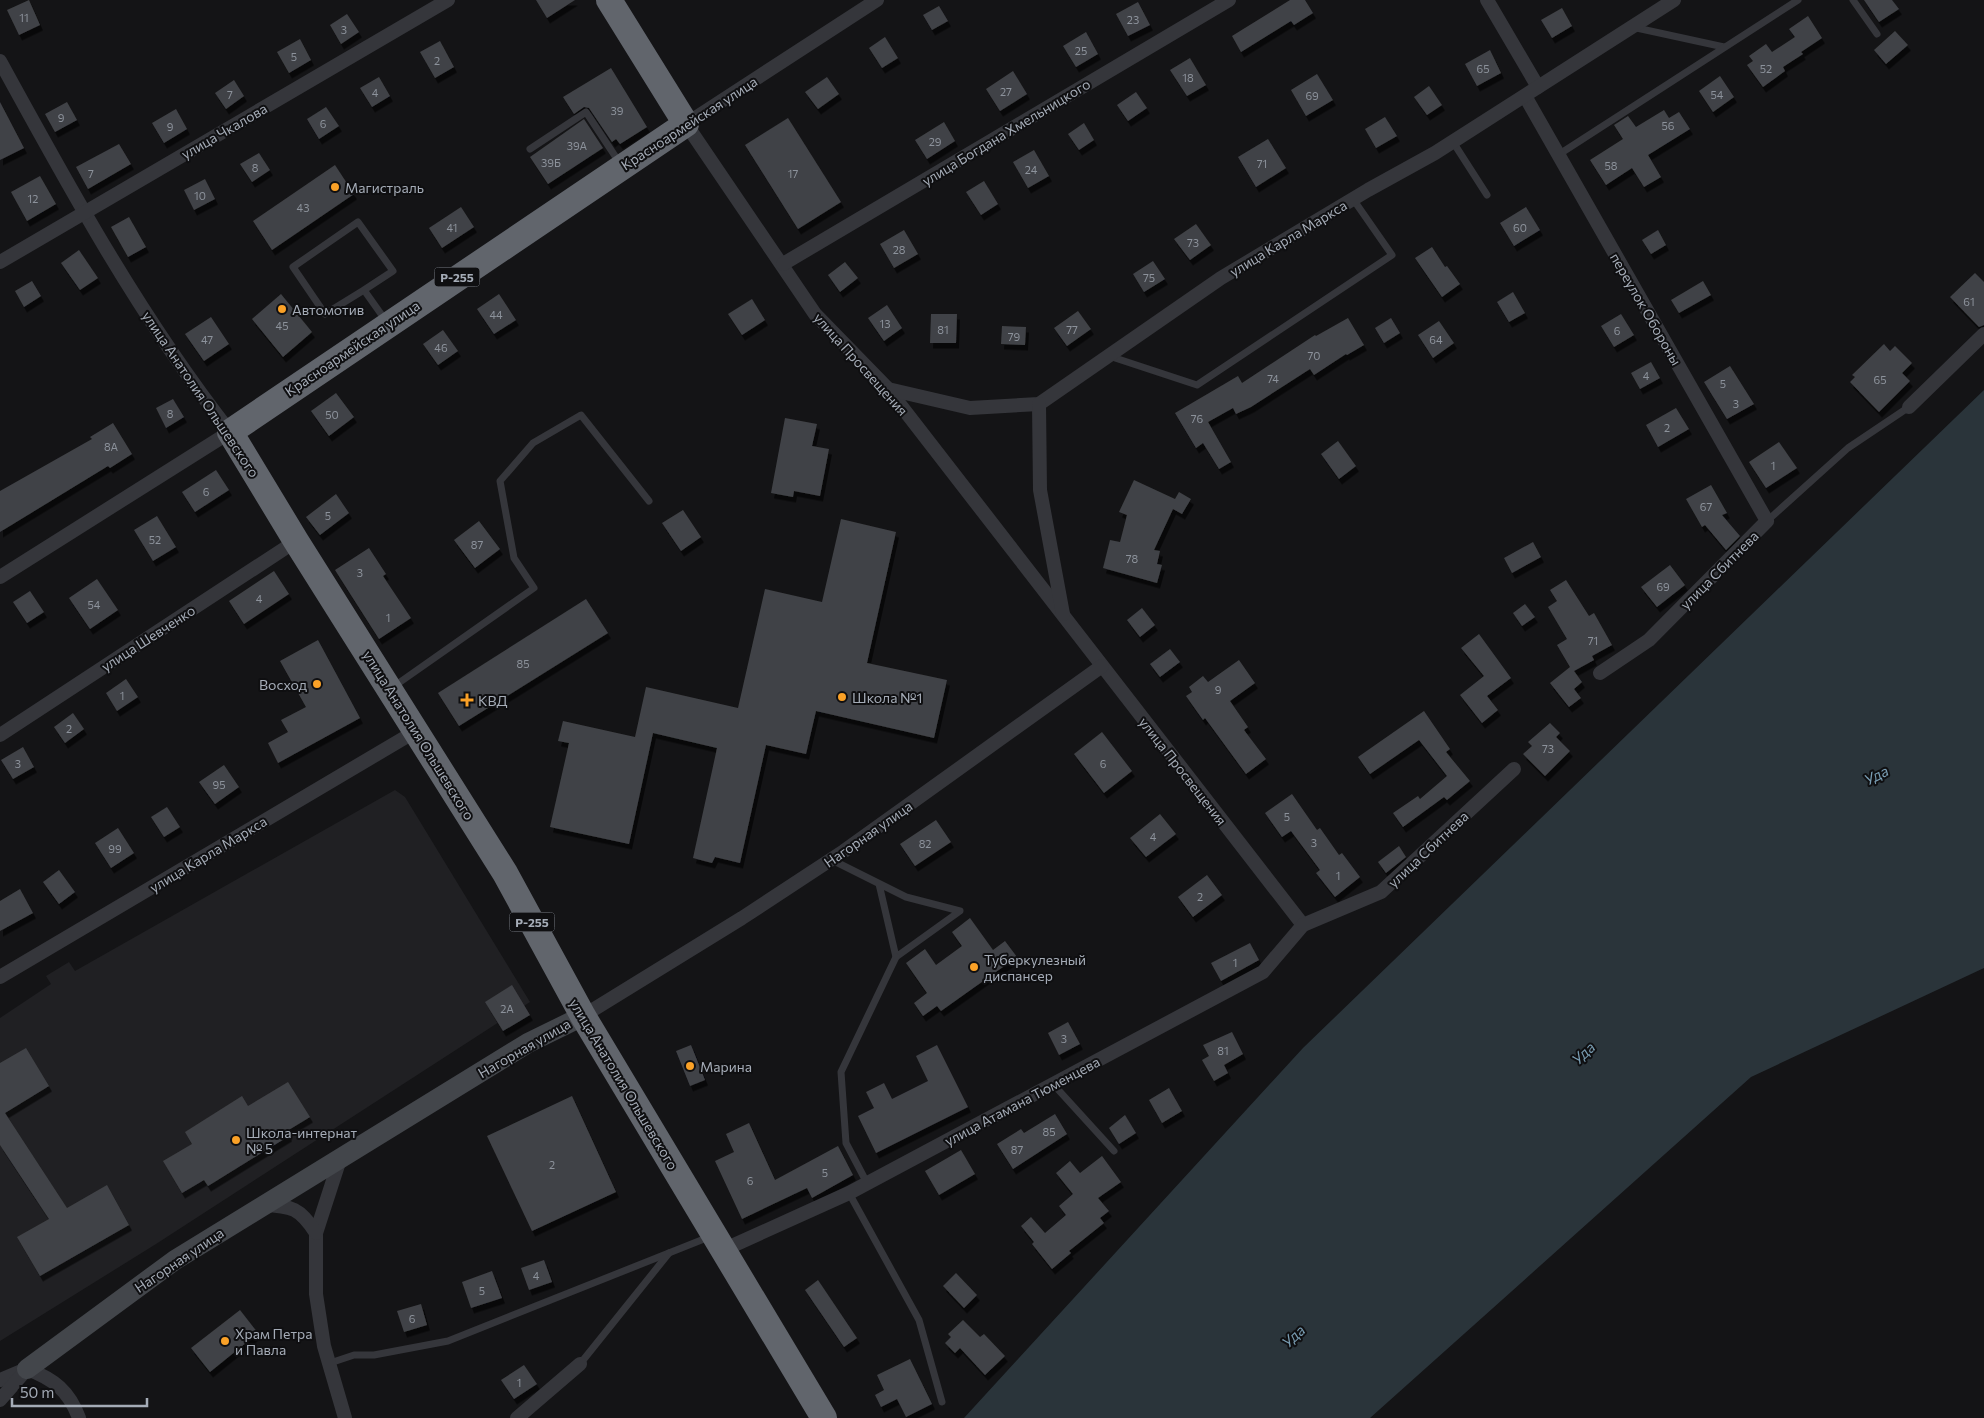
<svg xmlns="http://www.w3.org/2000/svg" width="1984" height="1418" font-family="Commissioner,sans-serif">
  <style>
    .built { fill: #202023 }
    .water { fill: #2a343a }
    .building { fill: #404246; filter: url(#shadow) }
    .lines { fill: none; stroke-linecap: round; stroke-linejoin: round }
    .lane { stroke: #35363b; stroke-width: 7 }
    .street { stroke: #35363b; stroke-width: 14 }
    .secondary { stroke: #43464b; stroke-width: 20 }
    .highway { stroke: #61656c; stroke-width: 26 }
    .poi-dot { fill: #faa127; stroke: #0f0f11; stroke-width: 2 }
    .labels { text-anchor: middle; dominant-baseline: central; stroke-width: 4; stroke-linejoin: round; paint-order: stroke }
    .number-label { font-size: 11px; fill: #8c929b }
    .shield { fill: #0f0f11; stroke: #787d85; stroke-width: 1 }
    .shield-label { font-size: 12px; font-weight: bold; fill: #a5acb7 }
    .street-label { font-size: 14px; fill: #a5acb7; stroke: #0f0f11 }
    .poi-label { font-size: 14px; fill: #a5acb7; stroke: #0f0f11; text-anchor: start }
    .water-label { font-size: 15px; font-style: italic; fill: #7a9eb4; stroke: #0f0f11 }
  </style>
  <defs>
    <filter id="shadow"><feDropShadow dx="3" dy="5.5" stdDeviation="0" flood-color="#0009"/></filter>
  </defs>
  <rect width="100%" height="100%" fill="#141416"/>
  <polygon class="built" points="395,790 405,797 530,1002 156,1244 0,1341 0,1018 51,984 46,976 69,962 75,971"/>
  <polygon class="water" points="1984,390 1984,968 1751,1077 1370,1418 964,1418 1303,1048"/>
  <g class="building">
    <polygon points="29,0 40,25 19,35 7,10"/>
    <polygon points="536,0 575,0 547,18"/>
    <polygon points="1290,0 1305,0 1313,13 1294,25 1291,21 1241,52 1232,36"/>
    <polygon points="1864,0 1892,0 1899,9 1879,22"/>
    <polygon points="1138,2 1150,25 1128,36 1116,14"/>
    <polygon points="939,6 948,21 932,30 923,15"/>
    <polygon points="1562,8 1572,26 1552,38 1541,20"/>
    <polygon points="347,14 359,32 341,44 330,25"/>
    <polygon points="1808,16 1822,38 1801,52 1803,54 1783,67 1785,71 1763,87 1747,65 1753,61 1749,56 1766,44 1772,52 1795,37 1789,29"/>
    <polygon points="1895,31 1908,45 1886,64 1874,50"/>
    <polygon points="1086,32 1098,54 1076,67 1063,46"/>
    <polygon points="885,37 898,58 882,68 869,48"/>
    <polygon points="300,39 311,60 289,73 277,52"/>
    <polygon points="440,41 454,67 435,78 420,52"/>
    <polygon points="1490,50 1501,73 1477,86 1465,64"/>
    <polygon points="1190,58 1206,85 1187,96 1170,70"/>
    <polygon points="611,68 647,127 620,144 616,139 612,142 589,108 584,107 574,114 563,97"/>
    <polygon points="1013,71 1027,94 1000,111 986,89"/>
    <polygon points="1317,74 1333,100 1306,116 1291,90"/>
    <polygon points="1720,76 1734,97 1713,112 1699,91"/>
    <polygon points="379,77 390,96 372,107 360,88"/>
    <polygon points="827,77 839,94 818,109 805,92"/>
    <polygon points="234,80 244,96 226,109 215,93"/>
    <polygon points="1429,86 1442,105 1427,115 1414,97"/>
    <polygon points="1136,92 1147,108 1128,121 1117,105"/>
    <polygon points="0,102 24,148 0,160"/>
    <polygon points="67,102 77,120 55,132 45,114"/>
    <polygon points="326,107 339,126 319,139 307,119"/>
    <polygon points="176,109 187,129 164,143 152,123"/>
    <polygon points="1664,110 1669,118 1679,112 1690,129 1648,155 1661,177 1644,187 1632,168 1606,185 1590,160 1623,139 1614,125 1628,116 1636,127"/>
    <polygon points="1385,117 1397,136 1376,148 1365,129"/>
    <polygon points="788,118 841,202 798,229 745,145"/>
    <polygon points="584,119 603,148 548,184 530,157"/>
    <polygon points="944,122 955,141 927,159 915,140"/>
    <polygon points="1084,123 1094,140 1079,150 1068,134"/>
    <polygon points="1268,139 1286,168 1256,187 1238,157"/>
    <polygon points="119,144 131,164 88,189 76,167"/>
    <polygon points="1034,150 1049,176 1028,188 1013,162"/>
    <polygon points="259,153 270,170 252,182 240,164"/>
    <polygon points="335,165 354,194 272,250 253,221"/>
    <polygon points="40,176 56,204 27,221 11,192"/>
    <polygon points="205,179 215,199 194,210 184,190"/>
    <polygon points="984,181 998,204 981,215 966,192"/>
    <polygon points="461,207 474,227 442,248 429,228"/>
    <polygon points="1526,207 1540,230 1514,246 1500,223"/>
    <polygon points="129,217 146,247 128,257 111,227"/>
    <polygon points="1196,224 1211,245 1190,260 1174,239"/>
    <polygon points="904,230 918,254 894,268 880,244"/>
    <polygon points="1658,230 1666,245 1651,254 1642,240"/>
    <polygon points="1432,247 1445,267 1447,266 1460,284 1442,297 1415,258"/>
    <polygon points="79,250 98,278 80,290 61,263"/>
    <polygon points="1153,261 1165,279 1144,292 1133,274"/>
    <polygon points="845,262 858,278 840,292 828,275"/>
    <polygon points="1975,273 1984,282 1984,325 1979,327 1950,297"/>
    <polygon points="32,281 41,296 24,307 15,291"/>
    <polygon points="1703,281 1711,295 1679,313 1671,300"/>
    <polygon points="1513,292 1525,313 1509,322 1497,302"/>
    <polygon points="281,294 312,332 283,357 252,319"/>
    <polygon points="499,294 516,320 494,334 477,309"/>
    <polygon points="752,299 765,320 742,335 728,314"/>
    <polygon points="887,305 902,328 884,341 868,318"/>
    <polygon points="1078,311 1091,329 1067,346 1054,328"/>
    <polygon points="931,314 957,314 956,343 930,343"/>
    <polygon points="1621,314 1634,335 1614,347 1601,326"/>
    <polygon points="211,317 229,344 204,361 185,334"/>
    <polygon points="1348,318 1364,345 1347,355 1346,354 1314,375 1310,369 1251,407 1236,414 1233,408 1208,422 1231,462 1219,469 1203,443 1196,448 1175,413 1238,376 1242,383 1315,335 1316,336"/>
    <polygon points="1391,318 1400,333 1384,343 1375,328"/>
    <polygon points="1439,321 1454,343 1433,358 1418,335"/>
    <polygon points="1002,326 1026,327 1025,345 1001,344"/>
    <polygon points="443,330 458,351 438,365 423,344"/>
    <polygon points="1884,344 1890,351 1895,346 1912,363 1902,373 1910,381 1879,412 1850,382 1855,377 1852,375"/>
    <polygon points="1651,362 1660,378 1640,389 1631,373"/>
    <polygon points="1730,366 1754,404 1727,419 1704,382"/>
    <polygon points="336,393 354,417 329,436 311,411"/>
    <polygon points="173,399 184,417 166,428 156,408"/>
    <polygon points="1676,408 1689,429 1658,447 1646,425"/>
    <polygon points="785,418 817,424 812,446 829,449 820,496 794,491 793,497 771,493"/>
    <polygon points="113,423 132,454 110,468 108,466 0,532 0,491 92,439 90,437"/>
    <polygon points="1338,441 1356,466 1339,479 1321,454"/>
    <polygon points="1779,442 1797,468 1766,488 1749,462"/>
    <polygon points="216,470 229,490 195,512 182,492"/>
    <polygon points="1134,480 1175,499 1179,492 1191,499 1182,514 1173,509 1154,550 1160,551 1157,564 1162,565 1157,583 1103,568 1110,540 1120,542 1127,515 1119,512"/>
    <polygon points="1711,485 1727,513 1722,515 1740,536 1726,550 1705,525 1702,527 1686,499"/>
    <polygon points="336,494 349,513 320,535 306,517"/>
    <polygon points="683,510 701,537 681,551 662,523"/>
    <polygon points="157,516 176,547 153,561 134,530"/>
    <polygon points="841,519 896,532 867,663 947,680 934,738 816,711 806,754 766,745 740,863 715,857 712,863 693,858 717,748 653,733 629,844 550,827 569,743 558,741 563,721 635,737 646,687 738,708 765,589 822,602"/>
    <polygon points="479,521 500,549 475,568 454,540"/>
    <polygon points="1533,542 1541,557 1512,573 1504,558"/>
    <polygon points="369,548 386,574 383,576 411,618 379,639 335,570"/>
    <polygon points="1670,565 1685,585 1657,607 1641,587"/>
    <polygon points="274,571 289,594 244,624 229,601"/>
    <polygon points="97,579 118,610 90,629 69,598"/>
    <polygon points="1566,580 1589,616 1594,613 1612,645 1592,656 1594,660 1574,671 1582,682 1574,689 1581,698 1569,707 1550,683 1570,667 1557,645 1567,639 1548,607 1557,601 1550,590"/>
    <polygon points="30,591 44,612 27,623 13,602"/>
    <polygon points="586,599 608,633 459,726 438,693"/>
    <polygon points="1525,604 1535,617 1522,626 1513,613"/>
    <polygon points="1142,608 1155,625 1140,637 1127,620"/>
    <polygon points="1479,634 1511,678 1487,696 1498,710 1482,723 1460,695 1484,676 1461,648"/>
    <polygon points="318,640 360,718 278,763 268,743 288,732 281,720 306,707 280,661"/>
    <polygon points="1170,649 1180,662 1160,677 1150,664"/>
    <polygon points="1239,660 1255,683 1230,701 1248,727 1244,730 1266,759 1246,774 1205,718 1203,720 1186,696 1192,692 1189,687 1203,676 1208,682"/>
    <polygon points="126,679 138,697 117,711 106,693"/>
    <polygon points="1424,711 1450,749 1446,752 1470,781 1447,800 1444,797 1403,827 1393,813 1418,796 1420,799 1447,776 1419,740 1370,774 1358,757"/>
    <polygon points="73,713 84,729 65,743 54,727"/>
    <polygon points="1550,723 1560,733 1556,737 1570,751 1545,776 1523,754 1532,746 1528,742"/>
    <polygon points="1102,732 1132,771 1104,793 1074,754"/>
    <polygon points="23,747 34,767 13,779 1,760"/>
    <polygon points="224,765 239,787 215,804 199,782"/>
    <polygon points="1292,794 1317,830 1320,828 1339,855 1342,853 1360,877 1335,897 1316,873 1320,870 1291,831 1282,837 1265,813"/>
    <polygon points="167,807 180,827 164,837 151,817"/>
    <polygon points="1160,814 1176,834 1146,857 1130,838"/>
    <polygon points="936,820 951,842 915,866 900,844"/>
    <polygon points="118,828 134,853 111,868 95,843"/>
    <polygon points="1399,846 1406,857 1386,873 1378,862"/>
    <polygon points="59,870 75,892 59,904 43,882"/>
    <polygon points="1207,875 1222,895 1193,917 1178,897"/>
    <polygon points="20,889 33,913 0,931 0,901"/>
    <polygon points="970,918 993,950 1005,941 1017,957 941,1011 937,1006 923,1016 914,1003 927,993 906,963 925,949 936,965 962,946 952,932"/>
    <polygon points="1250,943 1259,960 1221,981 1211,963"/>
    <polygon points="512,985 530,1015 503,1031 485,1002"/>
    <polygon points="1068,1022 1080,1044 1059,1055 1048,1033"/>
    <polygon points="1232,1032 1243,1054 1224,1065 1228,1073 1214,1081 1202,1060 1209,1056 1203,1045"/>
    <polygon points="691,1045 705,1080 690,1086 676,1051"/>
    <polygon points="937,1045 968,1107 876,1153 858,1116 874,1108 866,1092 884,1083 892,1099 928,1081 916,1056"/>
    <polygon points="26,1048 49,1086 5,1113 67,1208 107,1185 129,1225 40,1276 17,1237 49,1219 0,1145 0,1063"/>
    <polygon points="288,1082 310,1117 287,1131 289,1136 208,1186 204,1180 182,1193 163,1161 192,1144 185,1132 242,1096 248,1106"/>
    <polygon points="1169,1088 1182,1111 1162,1123 1149,1100"/>
    <polygon points="572,1096 616,1192 532,1231 487,1136"/>
    <polygon points="1055,1114 1067,1134 1013,1169 997,1144 1021,1129 1024,1133"/>
    <polygon points="1125,1115 1136,1133 1119,1144 1109,1128"/>
    <polygon points="749,1123 775,1180 838,1146 853,1175 812,1198 807,1188 742,1219 715,1161 734,1152 726,1134"/>
    <polygon points="961,1150 975,1174 939,1195 925,1171"/>
    <polygon points="1102,1156 1121,1182 1098,1198 1109,1211 1100,1218 1104,1223 1069,1251 1071,1253 1052,1269 1032,1244 1034,1242 1021,1226 1031,1217 1045,1233 1066,1215 1059,1206 1073,1194 1056,1173 1070,1161 1080,1173"/>
    <polygon points="544,1260 552,1282 529,1290 521,1268"/>
    <polygon points="492,1271 502,1298 471,1308 462,1282"/>
    <polygon points="956,1273 977,1295 964,1308 943,1286"/>
    <polygon points="818,1280 857,1338 844,1347 805,1290"/>
    <polygon points="421,1304 427,1325 404,1332 397,1311"/>
    <polygon points="240,1310 258,1333 210,1372 191,1348"/>
    <polygon points="963,1320 980,1337 984,1334 1005,1356 985,1375 960,1348 955,1353 945,1343 951,1337 948,1334"/>
    <polygon points="910,1359 932,1404 906,1417 897,1399 881,1407 875,1395 884,1390 877,1375"/>
    <polygon points="524,1365 537,1384 514,1399 501,1380"/>
  </g>
  <g class="lines">
    <g class="lane">
      <polyline points="1853,0 1877,34"/>
      <polyline points="1632,27 1724,47"/>
      <polyline points="1453,142 1487,195"/>
      <polyline points="530,149 586,112 619,162"/>
      <polyline points="1558,155 1798,0"/>
      <polyline points="364,290 325,314 293,267 358,222 393,271 364,290 386,321"/>
      <polyline points="1109,356 1197,385 1392,255 1353,199"/>
      <polyline points="1767,521 1848,448 1909,407"/>
      <polyline points="393,687 534,588 514,558 500,481 533,443 581,415 649,501"/>
      <polyline points="832,860 906,897 960,911 896,957 879,884"/>
      <polyline points="1053,1084 1114,1151"/>
      <polyline points="867,1183 846,1143 841,1072 896,957"/>
      <polyline points="849,1193 919,1320 942,1402"/>
      <polyline points="330,1363 354,1355 374,1355 448,1341 709,1237"/>
      <polyline points="580,1364 669,1253"/>
    </g>
    <g class="street">
      <polyline points="877,0 686,124 815,314 888,389 1303,925"/>
      <polyline points="1487,0 1538,87"/>
      <path d="M0 61C70 189 140 317 230 432L0 577"/>
      <polyline points="1525,96 1767,521 1649,640 1600,673"/>
      <polyline points="0,262 448,0"/>
      <polyline points="783,264 1229,0"/>
      <polyline points="888,389 970,408 1039,404 1221,278 1368,190 1435,153 1674,0"/>
      <polyline points="1039,404 1040,490 1063,614"/>
      <polyline points="1909,407 1984,334"/>
      <polyline points="0,735 296,541"/>
      <polyline points="0,977 416,731"/>
      <polyline points="583,1016 742,918 844,851 1102,666"/>
      <polyline points="340,1159 316,1233 316,1294 324,1346 345,1418"/>
      <path d="M263 1205C292 1206 300 1208 316 1233"/>
      <polyline points="723,1250 849,1193 1263,972 1303,925 1381,892 1514,769"/>
      <path d="M27 1369C54 1379 69 1391 79 1418"/>
      <polyline points="0,1380 24,1370"/>
      <polyline points="0,1400 27,1369"/>
      <polyline points="517,1418 580,1364"/>
    </g>
    <polyline class="secondary" points="27,1369 175,1260 528,1043 583,1016"/>
    <polyline class="highway" points="609,0 686,124 230,432 296,541 505,873 583,1016 824,1418"/>
  </g>
  <g class="poi-dot">
    <circle cx="335" cy="187" r="5"/>
    <circle cx="282" cy="309" r="5"/>
    <circle cx="317" cy="684" r="5"/>
    <circle cx="842" cy="697" r="5"/>
    <path d="M464.5 692.5h5v5h5v5h-5v5h-5v-5h-5v-5h5z"/>
    <circle cx="974" cy="967" r="5"/>
    <circle cx="690" cy="1066" r="5"/>
    <circle cx="236" cy="1140" r="5"/>
    <circle cx="225" cy="1341" r="5"/>
  </g>
  <g class="labels">
    <g class="number-label">
      <text x="24" y="17">11</text>
      <text x="1133" y="19">23</text>
      <text x="344" y="29">3</text>
      <text x="1081" y="50">25</text>
      <text x="294" y="56">5</text>
      <text x="437" y="60">2</text>
      <text x="1483" y="68">65</text>
      <text x="1766" y="68">52</text>
      <text x="1188" y="77">18</text>
      <text x="1006" y="91">27</text>
      <text x="375" y="92">4</text>
      <text x="230" y="94">7</text>
      <text x="1717" y="94">54</text>
      <text x="1312" y="95">69</text>
      <text x="617" y="110">39</text>
      <text x="61" y="117">9</text>
      <text x="323" y="123">6</text>
      <text x="1668" y="125">56</text>
      <text x="170" y="126">9</text>
      <text x="935" y="141">29</text>
      <text x="577" y="145">39А</text>
      <text x="551" y="162">39Б</text>
      <text x="1262" y="163">71</text>
      <text x="1611" y="165">58</text>
      <text x="255" y="167">8</text>
      <text x="1031" y="169">24</text>
      <text x="91" y="173">7</text>
      <text x="793" y="173">17</text>
      <text x="200" y="195">10</text>
      <text x="33" y="198">12</text>
      <text x="303" y="207">43</text>
      <text x="452" y="227">41</text>
      <text x="1520" y="227">60</text>
      <text x="1193" y="242">73</text>
      <text x="899" y="249">28</text>
      <text x="1149" y="277">75</text>
      <text x="1969" y="301">61</text>
      <text x="496" y="314">44</text>
      <text x="885" y="323">13</text>
      <text x="282" y="325">45</text>
      <text x="943" y="329">81</text>
      <text x="1072" y="329">77</text>
      <text x="1617" y="330">6</text>
      <text x="1014" y="336">79</text>
      <text x="207" y="339">47</text>
      <text x="1436" y="339">64</text>
      <text x="441" y="347">46</text>
      <text x="1314" y="355">70</text>
      <text x="1646" y="375">4</text>
      <text x="1273" y="378">74</text>
      <text x="1880" y="379">65</text>
      <text x="1723" y="383">5</text>
      <text x="1736" y="403">3</text>
      <text x="170" y="413">8</text>
      <text x="332" y="414">50</text>
      <text x="1197" y="418">76</text>
      <text x="1667" y="427">2</text>
      <text x="111" y="446">8А</text>
      <text x="1773" y="465">1</text>
      <text x="206" y="491">6</text>
      <text x="1706" y="506">67</text>
      <text x="328" y="515">5</text>
      <text x="155" y="539">52</text>
      <text x="477" y="544">87</text>
      <text x="1132" y="558">78</text>
      <text x="360" y="572">3</text>
      <text x="1663" y="586">69</text>
      <text x="259" y="598">4</text>
      <text x="94" y="604">54</text>
      <text x="388" y="617">1</text>
      <text x="1593" y="640">71</text>
      <text x="523" y="663">85</text>
      <text x="1218" y="689">9</text>
      <text x="122" y="695">1</text>
      <text x="69" y="728">2</text>
      <text x="1548" y="748">73</text>
      <text x="18" y="763">3</text>
      <text x="1103" y="763">6</text>
      <text x="219" y="784">95</text>
      <text x="1287" y="816">5</text>
      <text x="1153" y="836">4</text>
      <text x="1314" y="842">3</text>
      <text x="925" y="843">82</text>
      <text x="115" y="848">99</text>
      <text x="1338" y="875">1</text>
      <text x="1200" y="896">2</text>
      <text x="1235" y="962">1</text>
      <text x="507" y="1008">2А</text>
      <text x="1064" y="1038">3</text>
      <text x="1223" y="1050">81</text>
      <text x="1049" y="1131">85</text>
      <text x="1017" y="1149">87</text>
      <text x="552" y="1164">2</text>
      <text x="825" y="1172">5</text>
      <text x="750" y="1180">6</text>
      <text x="536" y="1275">4</text>
      <text x="482" y="1290">5</text>
      <text x="412" y="1318">6</text>
      <text x="519" y="1382">1</text>
    </g>
    <g class="shield">
      <rect x="434.5" y="267.5" width="45" height="19" rx="4"/>
      <rect x="509.5" y="912.5" width="45" height="19" rx="4"/>
    </g>
    <g class="shield-label">
      <text x="457" y="277">Р-255</text>
      <text x="532" y="922">Р-255</text>
    </g>
    <g class="street-label">
      <text transform="translate(689 123) rotate(-33)">Красноармейская улица</text>
      <text transform="translate(224 131) rotate(-30)">улица Чкалова</text>
      <text transform="translate(1006 132) rotate(-31)">улица Богдана Хмельницкого</text>
      <text transform="translate(1288 238) rotate(-31)">улица Карла Маркса</text>
      <text transform="translate(1646 309) rotate(60)">переулок Обороны</text>
      <text transform="translate(352 348) rotate(-34)">Красноармейская улица</text>
      <text transform="translate(861 364) rotate(48)">улица Просвещения</text>
      <text transform="translate(201 394) rotate(56)">улица Анатолия Ольшевского</text>
      <text transform="translate(1719 570) rotate(-45)">улица Сбитнева</text>
      <text transform="translate(148 638) rotate(-33)">улица Шевченко</text>
      <text transform="translate(419 735) rotate(58)">улица Анатолия Ольшевского</text>
      <text transform="translate(1183 771) rotate(52)">улица Просвещения</text>
      <text transform="translate(868 834) rotate(-35)">Нагорная улица</text>
      <text transform="translate(1428 849) rotate(-43)">улица Сбитнева</text>
      <text transform="translate(208 854) rotate(-31)">улица Карла Маркса</text>
      <text transform="translate(524 1048) rotate(-30)">Нагорная улица</text>
      <text transform="translate(624 1084) rotate(59)">улица Анатолия Ольшевского</text>
      <text transform="translate(1022 1101) rotate(-28)">улица Атамана Тюменцева</text>
      <text transform="translate(179 1260) rotate(-34)">Нагорная улица</text>
    </g>
    <g class="poi-label">
      <text x="345" y="187">Магистраль</text>
      <text x="292" y="309">Автомотив</text>
      <text x="307" y="684" text-anchor="end">Восход</text>
      <text x="852" y="697">Школа №1</text>
      <text x="478" y="700">КВД</text>
      <text x="984" y="959">Туберкулезный<tspan x="984" dy="16">диспансер</tspan></text>
      <text x="700" y="1066">Марина</text>
      <text x="246" y="1132">Школа-интернат<tspan x="246" dy="16">№ 5</tspan></text>
      <text x="235" y="1333">Храм Петра<tspan x="235" dy="16">и Павла</tspan></text>
    </g>
    <g class="water-label">
      <text transform="translate(1876 775) rotate(-27)">Уда</text>
      <text transform="translate(1583 1053) rotate(-44)">Уда</text>
      <text transform="translate(1293 1336) rotate(-44)">Уда</text>
    </g>
  </g>
  <path d="M12 1398v8h135v-8" fill="none" stroke="#a5acb7" stroke-width="2.5"/>
  <text x="20" y="1398" font-size="15" fill="#a5acb7" stroke="#0f0f11" stroke-width="4" paint-order="stroke">50 m</text>
</svg>
